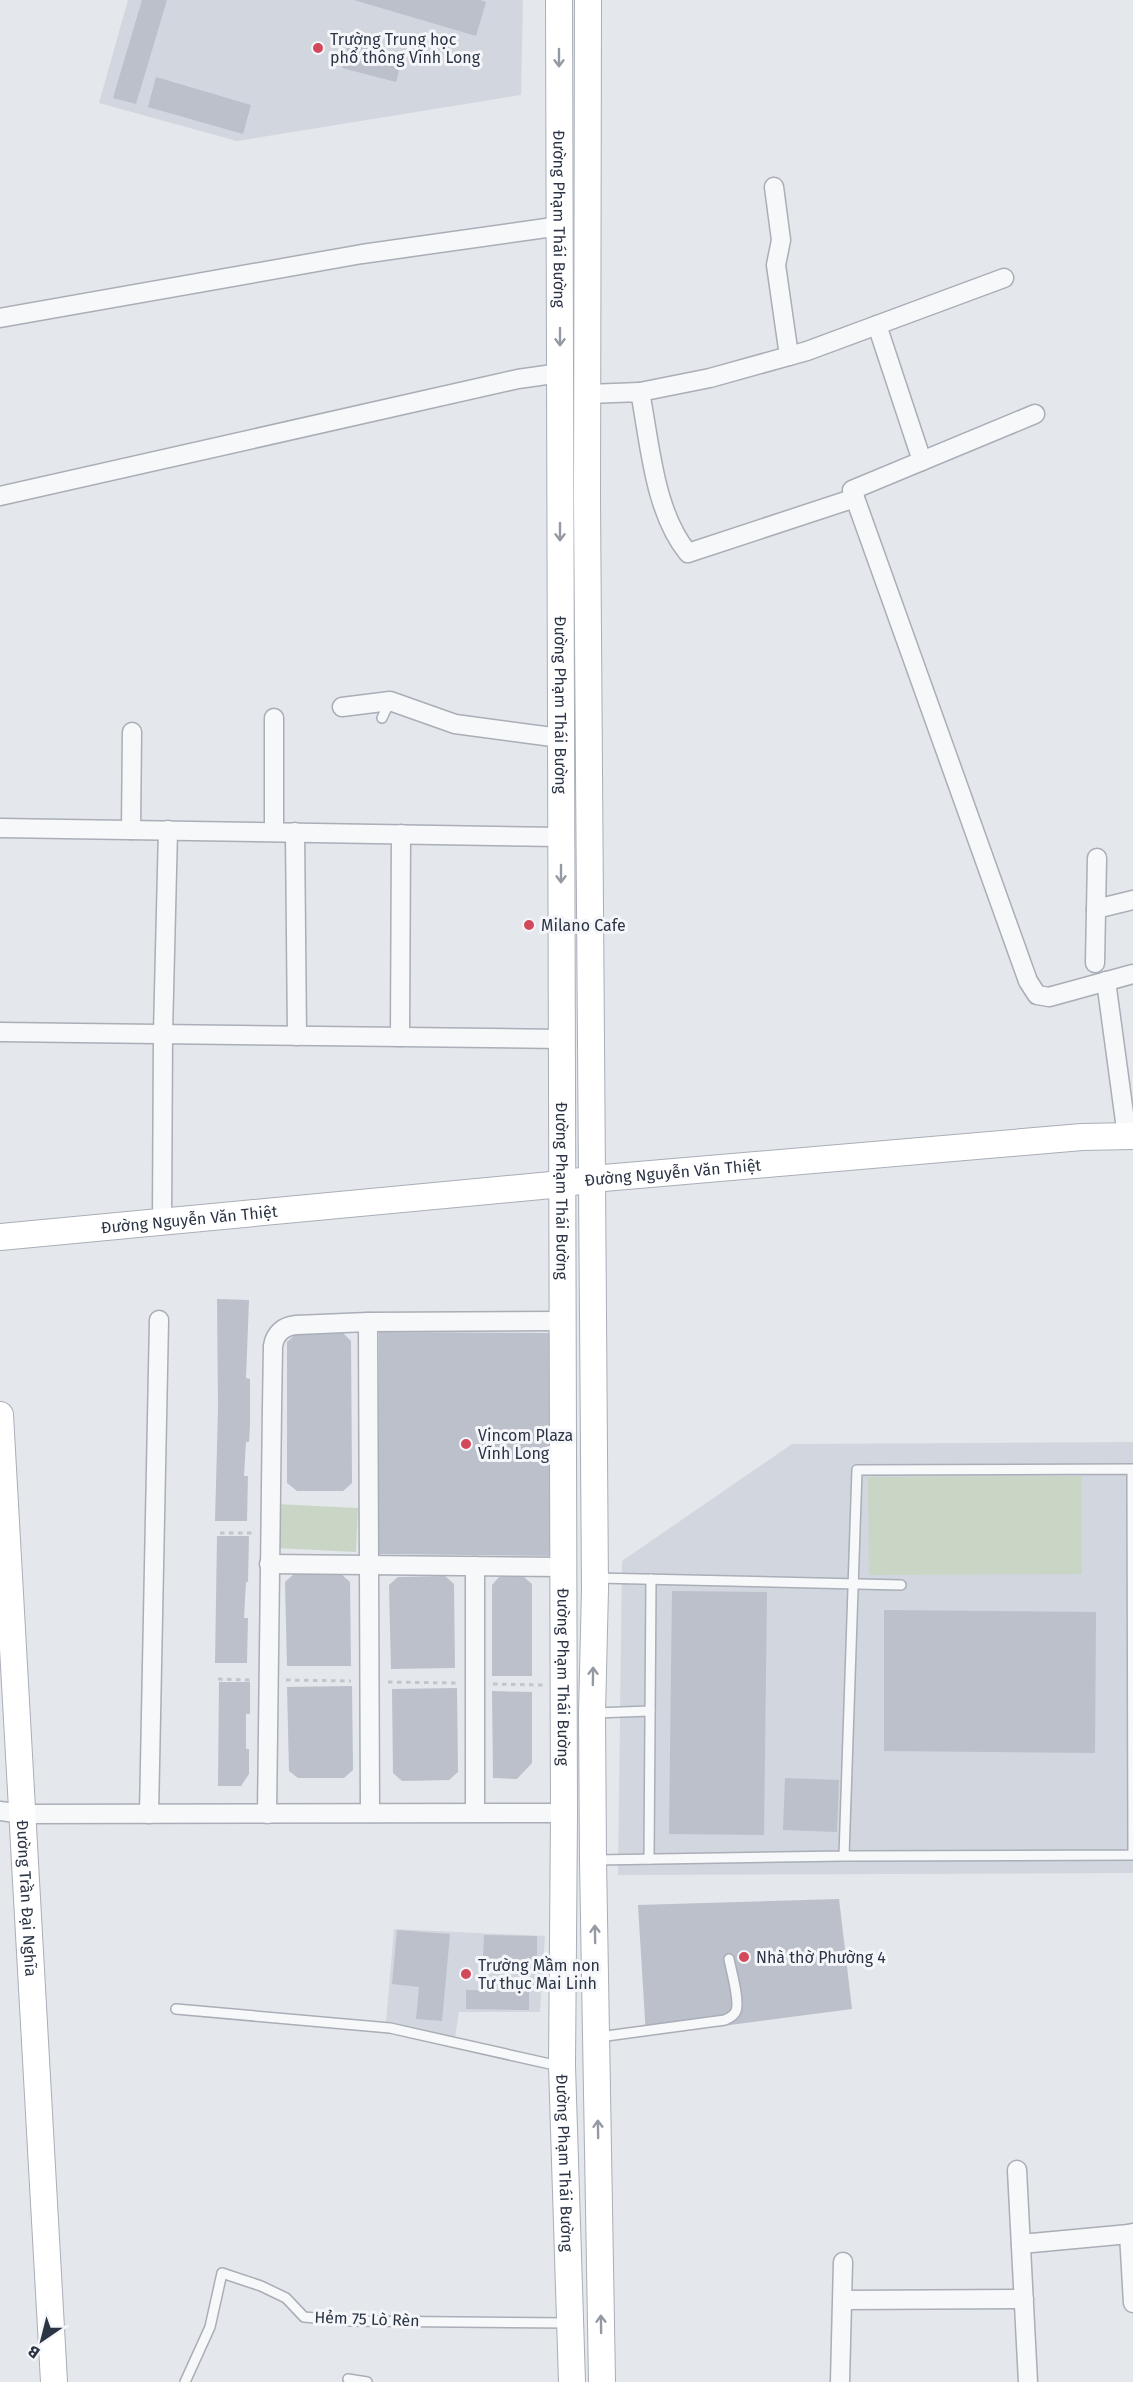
<svg xmlns="http://www.w3.org/2000/svg" width="1133" height="2382" font-family="'Fira Sans',sans-serif">
  <style>
    .built { fill: #d2d6de }
    .green { fill: #c9d6c5 }
    .building { fill: #bbc0ca }
    .lines { fill: none; stroke-linecap: round; stroke-linejoin: round }
    .lane-casing { stroke: #a9aeb7; stroke-width: 12 }
    .street-casing { stroke: #a9aeb7; stroke-width: 21 }
    .secondary-casing { stroke: #a9aeb7; stroke-width: 28 }
    .path { stroke: #c2c5cb; stroke-width: 3; stroke-dasharray: 4.5 4.5; stroke-linecap: butt }
    .lane { stroke: #f7f8fa; stroke-width: 9 }
    .street { stroke: #f7f8fa; stroke-width: 18 }
    .secondary { stroke: #fff; stroke-width: 26 }
    .oneway { stroke: #959aa2 }
    .poi-dot { fill: #d1495b; stroke: #f4f6f9; stroke-width: 2 }
    .labels { text-anchor: middle; dominant-baseline: central; stroke-width: 6; stroke-linejoin: round; paint-order: stroke }
    .poi-label { font-size: 16px; fill: #2b3445; stroke: #f4f6f9; text-anchor: start }
    .street-label { font-size: 16px; fill: #2b3445; stroke: #f4f6f9 }
  </style>
  <rect width="100%" height="100%" fill="#e4e7ec"/>
  <g class="built">
    <polygon points="128,0 523,0 521,95 237,141 99,103"/>
    <polygon points="1133,1442 1133,1873 618,1875 622,1561 792,1444"/>
    <polygon points="394,1929 545,1936 540,2012 459,2012 455,2037 386,2023"/>
  </g>
  <g class="green">
    <polygon points="1081,1476 1082,1574 869,1575 868,1477"/>
    <polygon points="276,1504 358,1508 356,1552 274,1548"/>
  </g>
  <g class="building">
    <polygon points="142,0 167,0 136,104 113,98"/>
    <polygon points="354,0 480,0 486,2 476,36"/>
    <polygon points="349,42 403,56 396,82 342,68"/>
    <polygon points="156,77 251,105 243,134 148,107"/>
    <polygon points="217,1299 249,1300 246,1378 250,1379 250,1425 249,1442 246,1442 244,1476 248,1476 247,1521 215,1521 218,1409"/>
    <polygon points="379,1332 555,1333 554,1556 378,1554"/>
    <polygon points="343,1333 351,1341 352,1483 343,1491 297,1491 287,1483 287,1342 296,1334"/>
    <polygon points="217,1536 249,1536 248,1582 246,1582 244,1618 248,1618 247,1663 215,1663"/>
    <polygon points="294,1574 341,1574 350,1582 351,1666 287,1666 285,1582"/>
    <polygon points="445,1576 454,1584 455,1668 391,1669 389,1585 398,1577"/>
    <polygon points="499,1577 524,1577 532,1584 532,1676 492,1676 492,1585"/>
    <polygon points="672,1591 767,1592 764,1835 669,1834"/>
    <polygon points="884,1610 1096,1612 1095,1753 884,1751"/>
    <polygon points="219,1682 250,1682 250,1714 246,1714 246,1749 249,1749 249,1774 241,1786 218,1786"/>
    <polygon points="352,1686 353,1770 344,1778 298,1778 289,1771 287,1687"/>
    <polygon points="457,1688 458,1772 449,1780 402,1781 393,1773 392,1689"/>
    <polygon points="492,1691 532,1692 532,1763 517,1779 493,1778"/>
    <polygon points="785,1778 839,1780 837,1832 783,1830"/>
    <polygon points="839,1899 852,2009 646,2036 638,1905"/>
    <polygon points="397,1930 450,1934 442,2021 416,2019 419,1987 392,1984"/>
    <polygon points="484,1935 537,1936 537,1960 483,1958"/>
    <polygon points="466,1990 529,1991 529,2010 466,2009"/>
  </g>
  <g class="lines">
    <defs>
      <g id="lane">
        <polyline points="382,718 390,701"/>
        <polyline points="597,1578 901,1585"/>
        <polyline points="595,1713 650,1711"/>
        <polyline points="649,1859 651,1579"/>
        <polyline points="596,1860 844,1856 854,1856 1133,1855 1132,1469 857,1470 844,1856"/>
        <polyline points="176,2009 390,2028 559,2066"/>
        <path d="M599 2037 725 2020C729 2018 734 2016 736 2011 740 2001 731 1970 729 1959"/>
        <polyline points="348,2379 367,2382"/>
        <polyline points="185,2382 210,2327 222,2273 261,2286 286,2298 304,2317 350,2321 569,2323"/>
      </g>
      <g id="street">
        <polyline points="774,187 781,240 776,265 789,356"/>
        <polyline points="0,318 362,254 560,226"/>
        <polyline points="877,325 922,461"/>
        <polyline points="640,392 710,378 807,351 1004,278"/>
        <path d="M588 394 640 392C650 443 654 512 688 553L855 498 1028 981 1037 995 1049 997 1133 974"/>
        <polyline points="0,496 518,379 560,373"/>
        <polyline points="855,498 852,490 1035,414"/>
        <polyline points="342,707 390,701 455,724 560,738"/>
        <polyline points="274,718 274,832"/>
        <polyline points="0,828 561,837"/>
        <polyline points="131,830 132,732"/>
        <polyline points="295,832 297,1036"/>
        <polyline points="1096,909 1133,900"/>
        <polyline points="1095,963 1097,858"/>
        <polyline points="1106,981 1127,1136"/>
        <polyline points="0,1032 561,1039"/>
        <polyline points="400,1037 401,834"/>
        <polyline points="162,1222 163,1033 168,830"/>
        <polyline points="368,1322 370,1813"/>
        <polyline points="269,1564 563,1567"/>
        <polyline points="0,1811 23,1814 564,1813"/>
        <polyline points="475,1812 475,1566"/>
        <polyline points="149,1814 159,1320"/>
        <path d="M267 1814 272 1408 273 1346C275 1333 284 1326 296 1325L368 1322 563 1321"/>
        <polyline points="1017,2170 1028,2382"/>
        <polyline points="1133,2233 1129,2234 1133,2303"/>
        <polyline points="1021,2244 1129,2234"/>
        <polyline points="843,2300 1024,2299"/>
        <polyline points="840,2382 843,2262"/>
      </g>
      <g id="secondary">
        <path id="s1" d="M559 0 564 1813 562 2066 572 2382"/>
        <polyline points="588,0 587,499 595,1589 592,1713 593,1860 602,2382"/>
        <path id="s2" d="M0 1237 562 1184 592 1179 1082 1137 1133 1136"/>
        <path id="s3" d="M0 1415 54 2382"/>
      </g>
    </defs>
    <use href="#lane" class="lane-casing"/>
    <use href="#street" class="street-casing"/>
    <use href="#secondary" class="secondary-casing"/>
    <g class="path">
      <polyline points="220,1533 254,1533"/>
      <polyline points="218,1679 252,1680"/>
      <polyline points="286,1680 351,1681"/>
      <polyline points="388,1682 459,1683"/>
      <polyline points="493,1684 543,1685"/>
    </g>
    <use href="#lane" class="lane"/>
    <use href="#street" class="street"/>
    <use href="#secondary" class="secondary"/>
  </g>
  <defs><path id="oneway-shaft" d="M-6 0H5M1.5-3L5.5 0L1.5 3" fill="none" stroke-width="1.6" stroke-linecap="round" stroke-linejoin="round" transform="scale(1.5)"/></defs>
  <g class="oneway">
    <use href="#oneway-shaft" transform="translate(559 58) rotate(90)"/>
    <use href="#oneway-shaft" transform="translate(560 337) rotate(90)"/>
    <use href="#oneway-shaft" transform="translate(560 532) rotate(90)"/>
    <use href="#oneway-shaft" transform="translate(561 874) rotate(90)"/>
    <use href="#oneway-shaft" transform="translate(593 1676) rotate(-89)"/>
    <use href="#oneway-shaft" transform="translate(595 1934) rotate(-91)"/>
    <use href="#oneway-shaft" transform="translate(598 2129) rotate(-91)"/>
    <use href="#oneway-shaft" transform="translate(601 2324) rotate(-91)"/>
  </g>
  <g class="poi-dot">
    <circle cx="318" cy="48" r="6"/>
    <circle cx="529" cy="925" r="6"/>
    <circle cx="466" cy="1444" r="6"/>
    <circle cx="744" cy="1957" r="6"/>
    <circle cx="466" cy="1974" r="6"/>
  </g>
  <g class="labels">
    <g class="poi-label">
      <text x="330" y="39">Trường Trung học<tspan x="330" dy="18">phổ thông Vĩnh Long</tspan></text>
      <text x="541" y="925">Milano Cafe</text>
      <text x="478" y="1435">Vincom Plaza<tspan x="478" dy="18">Vĩnh Long</tspan></text>
      <text x="756" y="1957">Nhà thờ Phường 4</text>
      <text x="478" y="1965">Trường Mầm non<tspan x="478" dy="18">Tư thục Mai Linh</tspan></text>
    </g>
    <g class="street-label">
      <text stroke="none"><textPath href="#s1" startOffset="219">Đường Phạm Thái Bường</textPath></text>
      <text stroke="none"><textPath href="#s1" startOffset="705">Đường Phạm Thái Bường</textPath></text>
      <text stroke="none"><textPath href="#s2" startOffset="676">Đường Nguyễn Văn Thiệt</textPath></text>
      <text stroke="none"><textPath href="#s1" startOffset="1191">Đường Phạm Thái Bường</textPath></text>
      <text stroke="none"><textPath href="#s2" startOffset="190">Đường Nguyễn Văn Thiệt</textPath></text>
      <text stroke="none"><textPath href="#s1" startOffset="1677">Đường Phạm Thái Bường</textPath></text>
      <text stroke="none"><textPath href="#s3" startOffset="484">Đường Trần Đại Nghĩa</textPath></text>
      <text stroke="none"><textPath href="#s1" startOffset="2163">Đường Phạm Thái Bường</textPath></text>
      <text transform="translate(367 2319) rotate(2)">Hẻm 75 Lò Rèn</text>
    </g>
  </g>
  <g transform="translate(42 2340) rotate(215)" stroke="#f4f6f9" stroke-width="4.5" paint-order="stroke">
  <path d="M0-4.5L10 22L0 15L-10 22Z" fill="#2b3445"/>
  <text y="-9" font-size="16" font-weight="bold" text-anchor="middle" fill="#2b3445">B</text>
  </g>
</svg>
